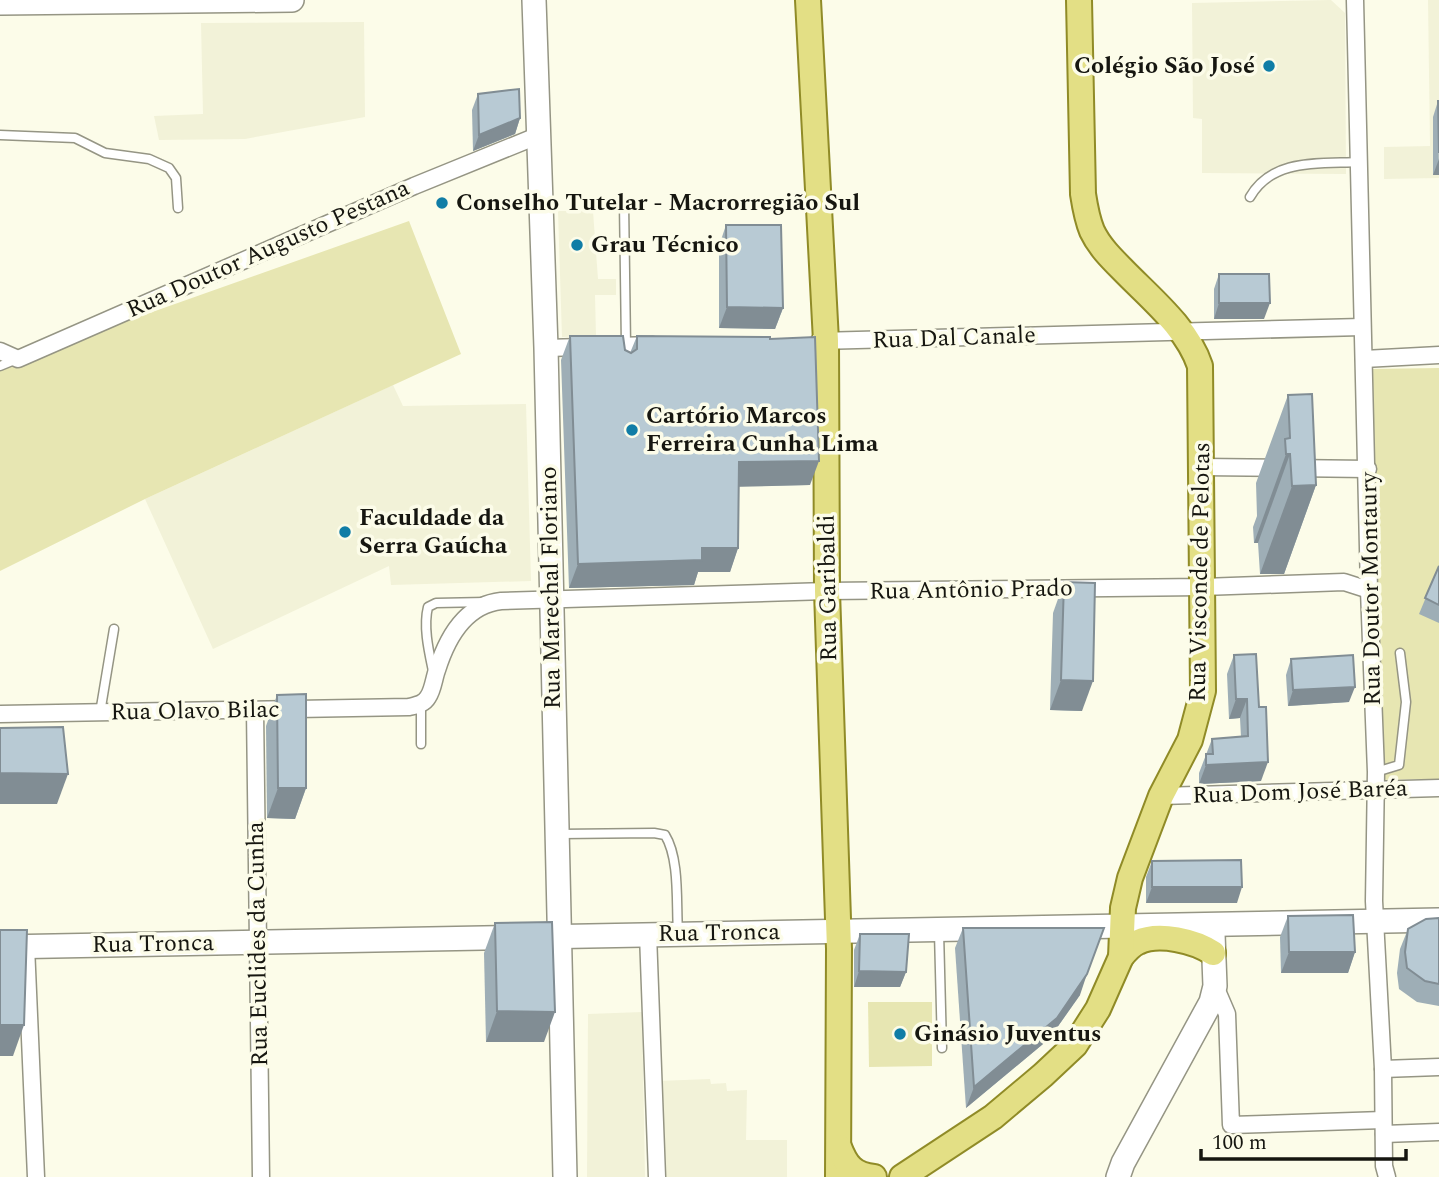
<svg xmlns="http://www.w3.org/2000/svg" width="1439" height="1177" font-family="Spectral,serif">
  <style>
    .built { fill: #f2f2d8 }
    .green { fill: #e7e6b2 }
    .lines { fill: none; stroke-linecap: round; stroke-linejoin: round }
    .lane-casing { stroke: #959584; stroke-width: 11 }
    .street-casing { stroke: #959584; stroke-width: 19 }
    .secondary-casing { stroke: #959584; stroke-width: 26 }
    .primary-casing { stroke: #908b27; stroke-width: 28 }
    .lane { stroke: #fff; stroke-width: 8 }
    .street { stroke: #fff; stroke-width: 16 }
    .secondary { stroke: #fff; stroke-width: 23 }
    .primary { stroke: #e3df85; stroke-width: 24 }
    .wall { fill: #9eaeb6 }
    .shaded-wall { fill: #818d94 }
    .building { fill: #b8cad4; stroke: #818d94; stroke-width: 2 }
    .poi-dot { fill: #107da6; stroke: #fcfce9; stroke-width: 2.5 }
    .labels { text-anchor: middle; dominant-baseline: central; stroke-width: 7; stroke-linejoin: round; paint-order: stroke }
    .poi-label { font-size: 24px; font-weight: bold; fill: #161610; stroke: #fcfce9; text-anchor: start }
    .street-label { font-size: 24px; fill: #161610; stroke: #fcfce9 }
  </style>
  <rect width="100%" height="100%" fill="#fcfce9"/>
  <g class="built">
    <polygon points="1331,0 1345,13 1346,174 1202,173 1202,119 1193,118 1192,3"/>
    <polygon points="1428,0 1439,0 1439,178 1384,179 1384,147 1430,146"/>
    <polygon points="364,22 365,117 245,139 159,140 154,116 203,114 201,23"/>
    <polygon points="558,211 593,211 598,279 616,279 616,295 595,295 596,336 562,337"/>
    <polygon points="393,385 403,406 526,404 531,581 391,585 389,566 213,649 145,499"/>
    <polygon points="642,1012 645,1177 587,1177 588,1014"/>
    <polygon points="710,1079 711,1084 726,1083 727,1091 747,1090 746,1140 787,1140 787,1177 661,1177 658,1081"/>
  </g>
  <g class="green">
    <polygon points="409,221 461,354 145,499 0,571 0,366"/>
    <polygon points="1439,368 1439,779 1376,780 1370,369"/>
    <polygon points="868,1002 932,1002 932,1066 869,1067"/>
  </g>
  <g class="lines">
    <defs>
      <g id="lane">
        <polyline points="0,135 75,138 105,153 149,159 169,168 176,178 178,208"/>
        <path d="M1250 197C1272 158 1320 164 1359 162"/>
        <polyline points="624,202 626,346"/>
        <polyline points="0,366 17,359"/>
        <path d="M433 671C429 652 423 627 428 607L436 603 486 602"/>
        <polyline points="100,713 114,629"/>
        <polyline points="421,744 421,704"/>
        <polyline points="1376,772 1399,765 1406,702 1400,653"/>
        <path d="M560 834 654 833 665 835C680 859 676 904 678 932"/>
        <polyline points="939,932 942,1048"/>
      </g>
      <g id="street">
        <polyline points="1355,0 1369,590 1376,772 1374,901 1383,1069 1384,1166 1387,1177"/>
        <polyline points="819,341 1362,327"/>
        <polyline points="546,348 653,345"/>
        <polyline points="0,351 18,359 414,186 537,136"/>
        <polyline points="1364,359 1439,355"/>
        <polyline points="1202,467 1368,469"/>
        <polyline points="255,710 261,1177"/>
        <path d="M0 714 409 707C417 705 424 704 428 697 433 690 434 678 437 670 447 638 465 605 501 601L827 591 1203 587 1344 582 1369 590"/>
        <polyline points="1161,796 1439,788"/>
        <polyline points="648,934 657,1177"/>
        <polyline points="26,946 36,1177"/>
        <polyline points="1215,986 1227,1014 1231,1125 1383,1120"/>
        <polyline points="1383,1069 1439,1067"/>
        <polyline points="1384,1134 1439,1132"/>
      </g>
      <g id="secondary">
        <polyline points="534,0 546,348 565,1177"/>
        <polyline points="0,3 292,0"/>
        <polyline points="0,947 1439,920"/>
        <polyline points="1118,1177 1123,1163 1211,1002 1215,986 1213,934"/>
      </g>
      <g id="primary">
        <polyline points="808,0 826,341 827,591 839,949 838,1177"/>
        <path d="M1121 957C1126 951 1131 945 1138 942 1159 932 1195 941 1213 953"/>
        <path d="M839 1147C846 1165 853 1175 874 1177"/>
        <path d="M902 1177 993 1117 1043 1075 1075 1045 1098 1009 1121 957 1123 908 1130 878 1161 796 1190 740 1203 691 1200 366C1187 327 1150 298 1122 269 1111 258 1099 246 1092 231 1087 219 1085 207 1083 194L1079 0"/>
      </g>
    </defs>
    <use href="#lane" class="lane-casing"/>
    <use href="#street" class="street-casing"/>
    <use href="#secondary" class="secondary-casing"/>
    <use href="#primary" class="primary-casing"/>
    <use href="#lane" class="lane"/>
    <use href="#street" class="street"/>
    <use href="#secondary" class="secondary"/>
    <use href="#primary" class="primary"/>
  </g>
  <g class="wall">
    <polygon points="478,94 520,118 515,134 473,151 472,110"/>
    <polygon points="1438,101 1439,175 1433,175 1433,117"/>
    <polygon points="726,225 783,308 775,329 719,328 719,246"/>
    <polygon points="1219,274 1264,319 1214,319 1214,289"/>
    <polygon points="570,336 630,353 637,336 810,485 739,486 738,548 730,572 698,572 694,585 569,588 561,360"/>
    <polygon points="1288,395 1316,485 1284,574 1260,574 1258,543 1254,543 1253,527 1257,516 1256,483"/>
    <polygon points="1439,566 1439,623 1419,614"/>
    <polygon points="1064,582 1082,711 1050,710 1053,613"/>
    <polygon points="1256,654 1261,781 1199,784 1199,773 1212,739 1241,737 1240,718 1229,719 1227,674 1234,655"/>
    <polygon points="1291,659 1349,702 1288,706 1286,675"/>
    <polygon points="277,695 306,788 295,819 267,818 266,726"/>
    <polygon points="1152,861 1237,903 1146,903 1146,877"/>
    <polygon points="1288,916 1355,952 1348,973 1281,973 1280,937"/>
    <polygon points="1439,918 1439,1006 1417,1002 1399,989 1397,973 1400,949 1408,929"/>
    <polygon points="495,923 544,1042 486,1042 484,953"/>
    <polygon points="963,928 1080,995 1049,1039 966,1108 955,948"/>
    <polygon points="860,934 906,972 900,987 854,987 854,950"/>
  </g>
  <g class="shaded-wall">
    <polygon points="520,118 515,134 473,151 479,135"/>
    <polygon points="1439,159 1439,175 1433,175"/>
    <polygon points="1219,303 1270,303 1264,319 1214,319"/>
    <polygon points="727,307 783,308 775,329 719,328"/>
    <polygon points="1286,454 1290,454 1258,543 1254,543"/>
    <polygon points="819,461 810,485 731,487 739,462"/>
    <polygon points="1316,485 1284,574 1260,574 1292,486"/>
    <polygon points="702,548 738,548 730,572 698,572 694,585 569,588 578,564"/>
    <polygon points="1061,680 1093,681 1082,711 1050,710"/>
    <polygon points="1355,687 1349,702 1288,706 1293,690"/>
    <polygon points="1236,699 1247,699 1240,718 1229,719"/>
    <polygon points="1268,762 1261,781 1199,784 1206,765"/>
    <polygon points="0,773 68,774 57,804 0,804"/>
    <polygon points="278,788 306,788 295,819 267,818"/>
    <polygon points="1152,887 1242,887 1237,903 1146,903"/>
    <polygon points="1289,952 1355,952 1348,973 1281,973"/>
    <polygon points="859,971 906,972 900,987 854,987"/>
    <polygon points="1087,974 1080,995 1049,1039 966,1108 974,1087"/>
    <polygon points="497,1011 555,1012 544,1042 486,1042"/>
    <polygon points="0,1025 24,1025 13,1056 0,1056"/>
  </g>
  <g class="building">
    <polygon points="519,89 520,118 479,135 478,94"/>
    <polygon points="1438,101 1439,101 1439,153"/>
    <polygon points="726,225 781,225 783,308 727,307"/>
    <polygon points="1219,274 1269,274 1270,303 1219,303"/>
    <polygon points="570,336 623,336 625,350 631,353 637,349 637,336 770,337 770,339 815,337 819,461 739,462 738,548 702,548 702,560 578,564"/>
    <polygon points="1312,394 1316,485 1292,486 1290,454 1286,454 1285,439 1290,438 1288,395"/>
    <polygon points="1439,566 1439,605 1425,598"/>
    <polygon points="1064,582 1095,583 1093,681 1061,680"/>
    <polygon points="1256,654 1259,707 1266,707 1268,762 1206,765 1206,754 1213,754 1212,739 1248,736 1247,699 1236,699 1234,655"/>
    <polygon points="1353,655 1355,687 1293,690 1291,659"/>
    <polygon points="306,694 306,788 278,788 277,695"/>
    <polygon points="63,727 68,774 0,773 0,728"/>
    <polygon points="1241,860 1242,887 1152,887 1152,861"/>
    <polygon points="1353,915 1355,952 1289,952 1288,916"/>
    <polygon points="1439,918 1439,984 1425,981 1407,968 1405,952 1408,929 1426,919"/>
    <polygon points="552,922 555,1012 497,1011 495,923"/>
    <polygon points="963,928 1104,928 1087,974 1057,1018 974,1087"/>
    <polygon points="0,930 27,930 24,1025 0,1025"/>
    <polygon points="860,934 909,934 906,972 859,971"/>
  </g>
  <g class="poi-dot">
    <circle cx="1269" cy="66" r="7"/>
    <circle cx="442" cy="203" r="7"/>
    <circle cx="577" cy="245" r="7"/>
    <circle cx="632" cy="430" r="7"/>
    <circle cx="345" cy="532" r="7"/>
    <circle cx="900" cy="1034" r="7"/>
  </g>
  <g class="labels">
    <g class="poi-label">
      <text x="1255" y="66" text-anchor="end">Colégio São José</text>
      <text x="456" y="203">Conselho Tutelar - Macrorregião Sul</text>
      <text x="591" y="245">Grau Técnico</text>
      <text x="646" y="416">Cartório Marcos<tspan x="646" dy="28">Ferreira Cunha Lima</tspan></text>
      <text x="359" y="518">Faculdade da<tspan x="359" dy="28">Serra Gaúcha</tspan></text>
      <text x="914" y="1034">Ginásio Juventus</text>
    </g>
    <g class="street-label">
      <text transform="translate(268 249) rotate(-24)">Rua Doutor Augusto Pestana</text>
      <text transform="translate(954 338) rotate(-2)">Rua Dal Canale</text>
      <text transform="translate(1200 572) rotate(-89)">Rua Visconde de Pelotas</text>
      <text transform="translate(551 588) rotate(-91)">Rua Marechal Floriano</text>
      <text transform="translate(828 588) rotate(-91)">Rua Garibaldi</text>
      <text transform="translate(1371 589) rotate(-91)">Rua Doutor Montaury</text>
      <text transform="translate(971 590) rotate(-1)">Rua Antônio Prado</text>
      <text transform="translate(195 711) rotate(-1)">Rua Olavo Bilac</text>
      <text transform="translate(1300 792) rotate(-2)">Rua Dom José Baréa</text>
      <text transform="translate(719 933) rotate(-1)">Rua Tronca</text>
      <text transform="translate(153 944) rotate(-1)">Rua Tronca</text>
      <text transform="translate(258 944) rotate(-91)">Rua Euclides da Cunha</text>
    </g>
  </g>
  <path d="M1201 1149v10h205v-10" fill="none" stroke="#161610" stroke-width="3.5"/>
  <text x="1212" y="1149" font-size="21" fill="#161610" stroke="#fcfce9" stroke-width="5" paint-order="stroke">100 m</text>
</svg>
